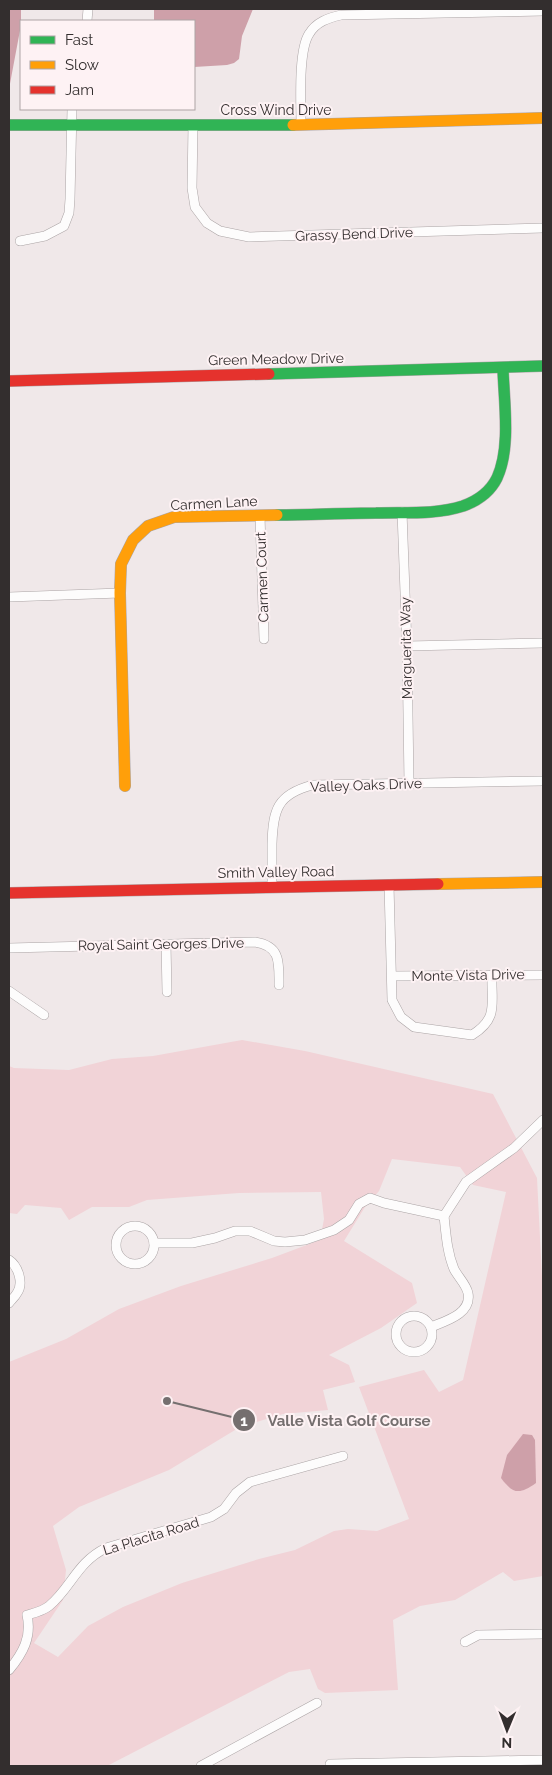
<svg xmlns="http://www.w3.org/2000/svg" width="552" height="1775" font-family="Raleway,sans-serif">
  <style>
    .green { fill: #f1d3d7; fill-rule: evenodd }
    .water { fill: #cea0a9 }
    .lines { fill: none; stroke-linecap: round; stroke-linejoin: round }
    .street-casing { stroke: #aba4a5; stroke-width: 10 }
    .fast-casing { stroke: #aba4a5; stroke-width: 12 }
    .slow-casing { stroke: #aba4a5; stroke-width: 12 }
    .jam-casing { stroke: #aba4a5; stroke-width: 12 }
    .street { stroke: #fdfcfc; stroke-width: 9 }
    .fast { stroke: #30b455; stroke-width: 11 }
    .slow { stroke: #ff9f0a; stroke-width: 11 }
    .jam { stroke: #e5322d; stroke-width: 11 }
    .labels { text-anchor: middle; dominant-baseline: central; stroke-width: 4; stroke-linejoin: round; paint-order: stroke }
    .street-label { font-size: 14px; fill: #332e2e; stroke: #fef2f4 }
    .leader { fill: none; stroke: #756f6f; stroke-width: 2 }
    .callout-dot { fill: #756f6f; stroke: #fef2f4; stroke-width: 2 }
    .mark-label { font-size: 15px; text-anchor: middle; font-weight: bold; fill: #fff }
    .callout-label { font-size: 15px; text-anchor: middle; font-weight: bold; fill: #756f6f; stroke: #fef2f4; stroke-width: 4; stroke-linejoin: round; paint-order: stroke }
  </style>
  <rect width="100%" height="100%" fill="#f0e8e9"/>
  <path class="green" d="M242 1040 305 1051 493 1094 537 1178 543 1297V1576L514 1581 503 1572 455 1600 420 1606 393 1620 398 1690 325 1693 318 1689 310 1669 289 1672 107 1766H9V1362L66 1339 119 1309 181 1286 272 1258 320 1240 324 1219 321 1192 239 1193 147 1200 129 1207H92L69 1220 61 1208 25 1205 17 1214 9 1213V1066L14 1068 69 1070 112 1059 153 1056ZM392 1159 460 1167 473 1185 506 1192 463 1380 439 1392 424 1370 359 1387 409 1519 377 1531 348 1529 334 1531 295 1550 259 1559 182 1583 123 1607 88 1626 58 1657 34 1643 63 1600 66 1570 53 1526 79 1507 169 1470 240 1427 283 1414 328 1410 323 1390 355 1382 349 1365 329 1355 381 1328 417 1303 412 1283 344 1241 365 1207 379 1191Z"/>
  <g class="water">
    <polygon points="9,9 21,9 21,25 9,89"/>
    <polygon points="154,9 253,9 242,36 239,59 234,63 227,65 194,67 194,21 154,21"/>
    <path d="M523 1434 532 1435 535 1440 536 1483C519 1495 513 1494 501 1478L507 1455Z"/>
  </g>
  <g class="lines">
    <defs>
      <g id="street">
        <polyline points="87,21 88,9"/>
        <polyline points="193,125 192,188 195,207 207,223 220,231 249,237 543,228"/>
        <path d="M301 125C301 103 298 51 309 34 316 22 328 18 341 15L543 11"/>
        <polyline points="20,241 45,236 64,226 69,213 70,199 72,109"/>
        <polyline points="402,512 407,646 409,783"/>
        <polyline points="260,516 264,639"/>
        <polyline points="9,597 120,593"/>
        <polyline points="407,646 543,643"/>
        <path d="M389 885 392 1000 401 1017 414 1027 472 1035C499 1018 491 1004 492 975"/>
        <path d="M272 887C272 873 272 859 272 844 273 810 277 794 313 785L543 781"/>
        <polyline points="166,944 167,992"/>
        <path d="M9 948 255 942C281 946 279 963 279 985"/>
        <polyline points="392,976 543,975"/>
        <polyline points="9,991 44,1015"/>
        <circle cx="135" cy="1245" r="19"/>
        <polyline points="154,1243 192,1243 215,1238 235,1231 250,1231 274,1241 285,1242 305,1240 334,1230 349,1220 359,1204 370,1198 384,1203 444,1216 466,1182 514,1148 543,1120"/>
        <path d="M9 1260C18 1266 24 1283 17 1293 15 1297 11 1300 9 1303"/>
        <circle cx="414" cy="1334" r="18"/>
        <path d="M431 1327C445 1321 472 1314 468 1293 466 1284 458 1277 454 1269 447 1252 446 1234 444 1216"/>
        <polyline points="465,1642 478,1635 543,1634"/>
        <path d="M9 1670C23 1653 32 1637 27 1615 34 1613 43 1611 49 1606 71 1588 77 1562 106 1548L211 1517 224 1509 236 1493 250 1482 343 1456"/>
        <polyline points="330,1764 543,1760"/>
        <polyline points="201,1766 317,1703"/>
      </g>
      <g id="fast">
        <polyline points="9,125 293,125"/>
        <polyline points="269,374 543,366"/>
        <path d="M277 515C310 515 343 513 376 513 404 512 435 515 463 506 477 501 490 492 497 478 511 448 504 402 503 369"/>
      </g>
      <g id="slow">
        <polyline points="293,125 543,118"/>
        <polyline points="125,786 120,593 121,564 133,540 148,526 174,517 277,515"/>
        <polyline points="438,884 543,882"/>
      </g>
      <g id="jam">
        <polyline points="9,381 269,374"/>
        <polyline points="9,893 438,884"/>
      </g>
    </defs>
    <use href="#street" class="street-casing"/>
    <use href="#fast" class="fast-casing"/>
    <use href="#slow" class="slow-casing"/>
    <use href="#jam" class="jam-casing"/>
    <use href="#street" class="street"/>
    <use href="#fast" class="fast"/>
    <use href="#slow" class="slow"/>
    <use href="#jam" class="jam"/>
  </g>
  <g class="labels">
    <g class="street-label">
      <text x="276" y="110">Cross Wind Drive</text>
      <text transform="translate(354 234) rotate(-2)">Grassy Bend Drive</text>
      <text transform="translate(276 359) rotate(-1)">Green Meadow Drive</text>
      <text transform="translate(214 503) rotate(-3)">Carmen Lane</text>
      <text transform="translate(262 577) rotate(-92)">Carmen Court</text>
      <text transform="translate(406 648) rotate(-91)">Marguerita Way</text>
      <text transform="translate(366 785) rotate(-2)">Valley Oaks Drive</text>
      <text transform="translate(276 872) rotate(-1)">Smith Valley Road</text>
      <text transform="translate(161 944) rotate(-1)">Royal Saint Georges Drive</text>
      <text transform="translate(468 975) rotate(-1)">Monte Vista Drive</text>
      <text transform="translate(151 1536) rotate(-17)">La Placita Road</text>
    </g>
  </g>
  <path class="leader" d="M167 1401L244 1420"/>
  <g class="callout-dot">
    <circle cx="167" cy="1401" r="5"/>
    <circle cx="244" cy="1420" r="12"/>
  </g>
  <g class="mark-label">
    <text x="244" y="1426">1</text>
  </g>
  <g class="callout-label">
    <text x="349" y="1426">Valle Vista Golf Course</text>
  </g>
  <rect width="552" height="1775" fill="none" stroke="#332e2e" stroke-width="20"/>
  <rect x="20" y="20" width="175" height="90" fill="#fef2f4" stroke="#ada4a5"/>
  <rect x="30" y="36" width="25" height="8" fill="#30b455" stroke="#ada4a5"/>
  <text x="65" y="45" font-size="15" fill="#332e2e">Fast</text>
  <rect x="30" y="61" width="25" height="8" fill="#ff9f0a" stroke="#ada4a5"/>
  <text x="65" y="70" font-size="15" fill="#332e2e">Slow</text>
  <rect x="30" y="86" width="25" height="8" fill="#e5322d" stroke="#ada4a5"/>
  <text x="65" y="95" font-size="15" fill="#332e2e">Jam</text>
  <g transform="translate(507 1730) rotate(181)" stroke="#fef2f4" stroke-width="4" paint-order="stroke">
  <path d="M0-4L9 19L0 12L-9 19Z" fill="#332e2e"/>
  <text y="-8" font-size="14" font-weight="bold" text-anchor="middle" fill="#332e2e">N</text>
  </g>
</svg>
